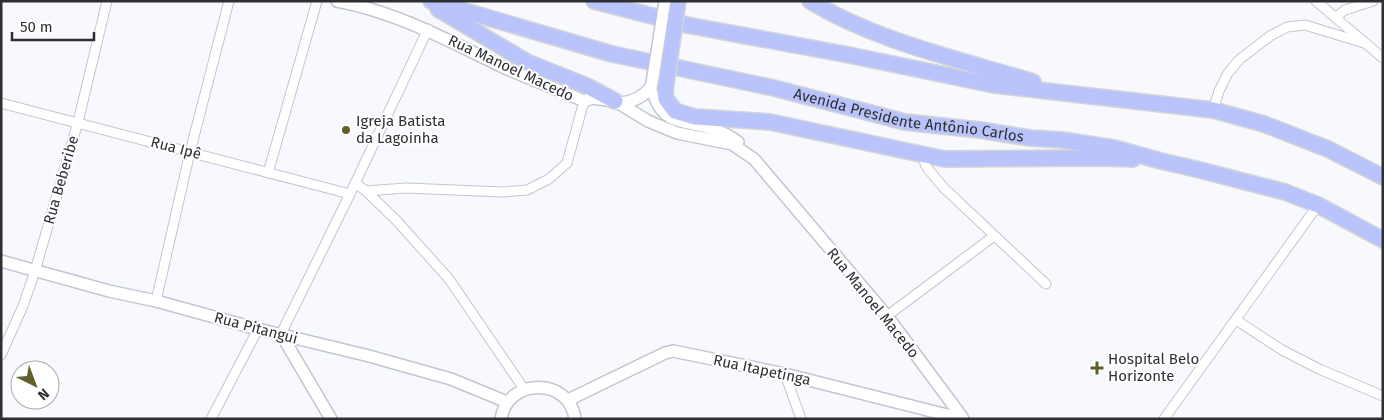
<svg xmlns="http://www.w3.org/2000/svg" width="1384" height="420" font-family="'Fira Sans',sans-serif">
  <style>
    .lines { fill: none; stroke-linecap: round; stroke-linejoin: round }
    .minor-casing { stroke: #c3c6cf; stroke-width: 11 }
    .tertiary-casing { stroke: #c3c6cf; stroke-width: 14 }
    .trunk-casing { stroke: #d5d5d6; stroke-width: 18 }
    .minor { stroke: #fff; stroke-width: 9 }
    .tertiary { stroke: #fff; stroke-width: 11 }
    .trunk { stroke: #b8c4fb; stroke-width: 15 }
    .tertiary-bridge-casing { stroke: #c3c6cf; stroke-width: 14; stroke-linecap: butt }
    .trunk-bridge-casing { stroke: #d5d5d6; stroke-width: 18; stroke-linecap: butt }
    .tertiary-bridge { stroke: #fff; stroke-width: 11 }
    .trunk-bridge { stroke: #b8c4fb; stroke-width: 15 }
    .poi-dot { fill: #605f2c; stroke: #fff; stroke-width: 2 }
    .labels { text-anchor: middle; dominant-baseline: central; stroke-width: 4; stroke-linejoin: round; paint-order: stroke }
    .street-label { font-size: 15px; fill: #2e2f33; stroke: #fff }
    .poi-label { font-size: 15px; fill: #2e2f33; stroke: #fff; text-anchor: start }
  </style>
  <rect width="100%" height="100%" fill="#f7f9fe"/>
  <g class="lines">
    <defs>
      <g id="minor">
        <polyline points="1316,1 1383,58"/>
        <polyline points="1336,17 1345,10 1373,1"/>
        <polyline points="1,103 350,194"/>
        <polyline points="1213,110 1219,91 1228,73 1240,59 1270,36 1287,27 1305,25 1364,43"/>
        <polyline points="925,156 925,164 928,169 944,188 1046,284"/>
        <polyline points="268,173 317,1"/>
        <polyline points="355,183 366,191 406,188 503,192 527,190 549,179 567,163 584,101"/>
        <polyline points="366,191 396,220 449,279 524,389"/>
        <polyline points="156,301 190,152 229,1"/>
        <polyline points="887,316 994,236"/>
        <polyline points="1236,320 1282,350 1319,369 1383,396"/>
        <polyline points="281,334 350,194 428,29"/>
        <polyline points="1,355 23,306 35,271 78,122 107,1"/>
        <polyline points="785,374 801,419"/>
        <polyline points="211,419 258,329"/>
        <polyline points="1164,419 1318,205"/>
      </g>
      <g id="tertiary">
        <path d="M337 1C397 12 449 41 503 67 530 79 557 89 584 101L592 98 615 101 648 121 677 133 732 144 754 159 887 316 962 417"/>
        <path d="M652 83C651 89 653 93 655 98 665 124 683 120 706 127 717 130 729 135 738 142"/>
        <path d="M620 103C634 102 643 97 651 87"/>
        <polyline points="1,261 109,291 156,301 258,329 369,356 451,379 507,402"/>
        <polyline points="281,334 331,419"/>
        <polyline points="568,400 665,353 673,351 785,374 963,419"/>
        <path d="M501 419C507 377 570 377 575 419"/>
      </g>
      <g id="trunk">
        <path id="s1" d="M431 1 612 54 774 88 905 122 980 130 1030 138 1062 140 1114 148 1161 161 1200 170 1285 192 1318 205 1383 240"/>
        <polyline points="594,1 687,25 849,55 994,85 1213,110 1264,124 1328,149 1383,177"/>
        <path d="M810 1C878 42 958 59 1033 82"/>
        <polyline points="438,9 527,62 587,86 615,101"/>
        <polyline points="665,91 666,99 675,111 695,117 770,122 944,159 1104,158 1133,159"/>
      </g>
    </defs>
    <use href="#minor" class="minor-casing"/>
    <use href="#tertiary" class="tertiary-casing"/>
    <use href="#trunk" class="trunk-casing"/>
    <use href="#minor" class="minor"/>
    <use href="#tertiary" class="tertiary"/>
    <use href="#trunk" class="trunk"/>
    <defs>
      <polyline id="tertiary-bridge" points="652,83 665,1"/>
      <polyline id="trunk-bridge" points="665,91 678,1"/>
    </defs>
    <use href="#tertiary-bridge" class="tertiary-bridge-casing"/>
    <use href="#trunk-bridge" class="trunk-bridge-casing"/>
    <use href="#tertiary-bridge" class="tertiary-bridge"/>
    <use href="#trunk-bridge" class="trunk-bridge"/>
  </g>
  <g class="poi-dot">
    <circle cx="346" cy="130" r="5"/>
    <path d="M1094.5 360.5h5v5h5v5h-5v5h-5v-5h-5v-5h5z"/>
  </g>
  <g class="labels">
    <g class="street-label">
      <text transform="translate(511 68) rotate(25)">Rua Manoel Macedo</text>
      <text stroke="none"><textPath href="#s1" startOffset="492">Avenida Presidente Antônio Carlos</textPath></text>
      <text transform="translate(176 148) rotate(15)">Rua Ipê</text>
      <text transform="translate(61 180) rotate(-74)">Rua Beberibe</text>
      <text transform="translate(873 303) rotate(51)">Rua Manoel Macedo</text>
      <text transform="translate(256 328) rotate(15)">Rua Pitangui</text>
      <text transform="translate(762 370) rotate(12)">Rua Itapetinga</text>
    </g>
    <g class="poi-label">
      <text x="356" y="121">Igreja Batista<tspan x="356" dy="17">da Lagoinha</tspan></text>
      <text x="1108" y="359">Hospital Belo<tspan x="1108" dy="17">Horizonte</tspan></text>
    </g>
  </g>
  <rect width="1384" height="420" fill="none" stroke="#2e2f33" stroke-width="5"/>
  <g transform="translate(35 385) rotate(138)"><circle r="24" fill="#ffffff" stroke="#abacad"/>
  <path d="M0-4L9 19L0 12L-9 19Z" fill="#605f2c"/>
  <text y="-8" font-size="14" font-weight="bold" text-anchor="middle" fill="#2e2f33">N</text>
  </g>
  <path d="M12 32v8h82v-8" fill="none" stroke="#2e2f33" stroke-width="2.5"/>
  <text x="20" y="32" font-size="15" fill="#2e2f33" stroke="#ffffff" stroke-width="4" paint-order="stroke">50 m</text>
</svg>
